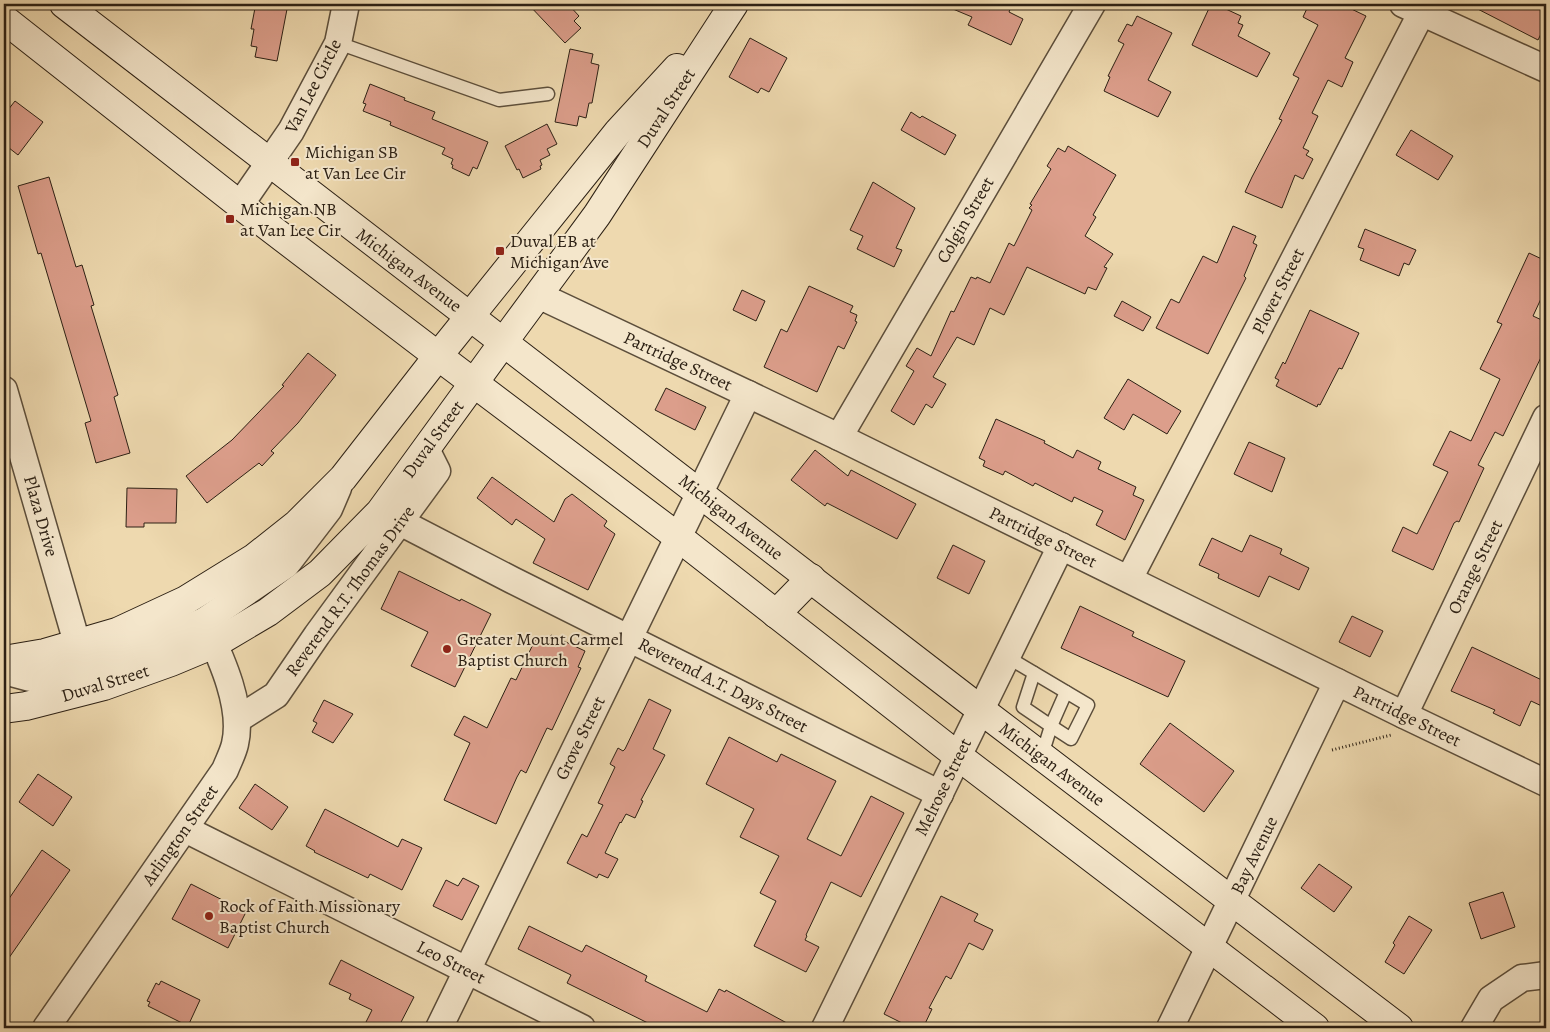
<svg xmlns="http://www.w3.org/2000/svg" width="1550" height="1032" font-family="Alegreya,serif">
  <style>
    .building { fill: #dc9e8b; stroke: #2c2014 }
    .lines { fill: none; stroke-linecap: round; stroke-linejoin: round }
    .lane-casing { stroke: #5c4e3b; stroke-width: 15 }
    .street-casing { stroke: #5c4e3b; stroke-width: 29 }
    .secondary-casing { stroke: #2c2014; stroke-width: 30 }
    .path { stroke: #2c2014; stroke-width: 3; stroke-dasharray: 1 2.5; stroke-linecap: butt }
    .lane { stroke: #f4e6cb; stroke-width: 12 }
    .street { stroke: #f4e6cb; stroke-width: 26 }
    .secondary { stroke: #f4e6cb; stroke-width: 28 }
    .poi-dot { fill: #8f2418; stroke: #f4e6cb; stroke-width: 2 }
    .labels { text-anchor: middle; dominant-baseline: central; stroke-width: 4; stroke-linejoin: round; paint-order: stroke }
    .street-label { font-size: 18px; fill: #2c2014; stroke: #f4e6cb }
    .poi-label { font-size: 18px; fill: #2c2014; stroke: #f4e6cb; text-anchor: start }
  </style>
  <rect width="100%" height="100%" fill="#eed9af"/>
  <filter id="stains"><feTurbulence type="fractalNoise" baseFrequency=".004" numOctaves="4"/><feColorMatrix values="0 0 0 0 .2 0 0 0 0 .09 0 0 0 0 .02 0 0 0 .5 -.17"/></filter>
  <radialGradient id="worn" r=".72"><stop offset=".6" stop-color="#630" stop-opacity="0"/><stop offset="1" stop-color="#630" stop-opacity=".3"/></radialGradient>
  <g class="building">
    <polygon points="260,4 288,4 277,61 255,57 257,47 251,46 254,29 251,29 255,8 259,9"/>
    <polygon points="528,4 568,4 579,16 574,21 581,28 565,43"/>
    <polygon points="941,4 1012,4 1009,12 1023,19 1011,45 968,25 972,17"/>
    <polygon points="1211,4 1215,4 1241,16 1238,23 1243,25 1238,36 1270,53 1257,77 1192,45"/>
    <polygon points="1309,4 1341,4 1366,16 1345,58 1353,62 1342,87 1328,80 1312,113 1318,116 1303,148 1309,151 1306,155 1313,159 1303,179 1295,175 1282,208 1245,192 1252,177 1282,120 1279,119 1299,78 1293,75 1318,25 1303,17"/>
    <polygon points="1468,4 1539,4 1546,8 1546,24 1538,40"/>
    <polygon points="1137,16 1172,33 1148,80 1171,92 1158,117 1104,91 1110,77 1108,76 1124,44 1118,41 1127,24 1132,26"/>
    <polygon points="750,38 787,58 769,92 761,88 758,93 729,77"/>
    <polygon points="570,49 593,54 591,63 599,65 592,103 589,103 586,118 579,116 577,126 555,122"/>
    <polygon points="370,84 405,98 404,100 435,112 432,119 488,142 477,169 473,167 469,176 452,168 453,165 451,164 453,159 442,154 445,148 390,125 391,122 363,111 366,104 363,103"/>
    <polygon points="15,101 43,122 18,155 4,144 4,115"/>
    <polygon points="911,112 920,118 922,116 956,135 945,155 901,130"/>
    <polygon points="547,124 557,144 547,149 550,155 540,160 542,165 540,166 541,169 523,178 519,169 517,170 505,146"/>
    <polygon points="1411,130 1453,156 1438,180 1396,155"/>
    <polygon points="1068,146 1116,175 1093,215 1096,217 1085,236 1113,254 1104,267 1107,268 1096,290 1088,287 1085,294 1027,267 1004,315 990,308 974,345 957,337 933,377 946,384 932,408 926,404 914,425 891,411 914,371 906,366 917,348 931,356 951,311 954,312 971,277 976,279 977,277 990,283 1009,243 1014,246 1032,210 1029,208 1032,205 1030,204 1051,169 1047,166 1058,148 1065,152"/>
    <polygon points="49,177 76,267 82,265 94,305 91,306 118,395 114,397 130,453 96,463 85,423 91,421 41,253 38,254 18,186"/>
    <polygon points="873,182 915,208 896,248 902,250 894,267 857,249 863,236 850,230"/>
    <polygon points="1233,226 1256,236 1253,243 1257,245 1244,276 1246,278 1208,354 1156,328 1171,299 1179,303 1203,256 1217,263"/>
    <polygon points="1365,229 1416,250 1409,265 1404,263 1399,276 1360,260 1364,249 1358,247"/>
    <polygon points="1529,253 1546,261 1546,288 1533,316 1546,322 1546,347 1503,436 1495,432 1478,465 1484,468 1459,522 1457,521 1454,523 1433,570 1392,551 1403,527 1417,534 1448,472 1433,465 1450,431 1471,441 1500,379 1480,369 1502,324 1497,322"/>
    <polygon points="809,286 853,306 850,312 857,315 855,321 857,322 844,349 838,346 817,392 764,367 781,329 787,332"/>
    <polygon points="742,290 765,301 756,321 733,310"/>
    <polygon points="1122,301 1151,317 1143,331 1114,316"/>
    <polygon points="1310,310 1359,333 1342,369 1339,368 1320,405 1318,404 1317,407 1276,386 1279,380 1275,378 1283,362 1285,364"/>
    <polygon points="308,353 336,375 298,423 271,451 274,453 262,466 259,463 207,503 186,476 232,440 284,386 282,385"/>
    <polygon points="1128,379 1181,411 1167,434 1133,414 1124,430 1104,418"/>
    <polygon points="666,388 706,407 695,430 655,410"/>
    <polygon points="996,419 1045,441 1044,443 1073,458 1077,450 1101,462 1098,469 1136,487 1133,495 1144,500 1125,540 1096,525 1103,511 1074,497 1072,502 1035,483 1033,486 1005,471 1003,475 983,466 985,461 979,458"/>
    <polygon points="1249,442 1285,458 1272,492 1234,474"/>
    <polygon points="815,450 848,476 851,470 916,504 897,539 827,503 825,506 791,480"/>
    <polygon points="492,477 554,522 565,499 572,494 607,521 604,526 615,534 588,590 533,563 545,539 516,519 512,525 477,498"/>
    <polygon points="127,488 177,489 176,523 144,523 144,527 126,527"/>
    <polygon points="1250,535 1282,549 1280,554 1309,568 1299,590 1269,576 1259,597 1218,578 1219,574 1199,565 1212,538 1242,552"/>
    <polygon points="953,545 985,561 969,594 937,578"/>
    <polygon points="399,571 460,601 461,599 491,614 455,687 411,666 428,632 381,609"/>
    <polygon points="1080,606 1134,632 1132,636 1185,661 1168,697 1061,648"/>
    <polygon points="1352,616 1383,631 1370,657 1339,642"/>
    <polygon points="551,635 585,651 578,667 581,668 552,730 547,728 526,773 521,770 517,777 496,824 444,800 470,743 454,735 464,716 487,728 511,678 516,680 535,640 547,645"/>
    <polygon points="1472,647 1546,682 1546,708 1531,701 1520,726 1493,713 1495,710 1451,691"/>
    <polygon points="649,699 671,710 653,749 665,755 641,800 643,801 635,818 626,814 621,823 620,822 605,853 618,859 608,878 599,874 597,878 567,863 582,834 587,837 603,805 598,803 615,767 610,764 618,748 623,751 625,749"/>
    <polygon points="324,700 353,714 333,743 312,732 317,723 313,721"/>
    <polygon points="1170,723 1234,771 1204,812 1140,764"/>
    <polygon points="729,737 777,762 781,754 836,781 807,839 841,856 871,796 904,813 861,897 831,882 806,935 807,936 805,940 819,947 806,972 754,946 776,901 760,893 779,856 740,837 754,809 706,784"/>
    <polygon points="38,774 72,797 53,826 19,802"/>
    <polygon points="255,784 288,807 272,830 239,808"/>
    <polygon points="325,809 398,847 402,839 422,848 402,890 370,874 368,878 314,852 315,851 306,846"/>
    <polygon points="42,850 70,870 4,965 4,906"/>
    <polygon points="1319,864 1352,887 1334,912 1301,888"/>
    <polygon points="463,878 479,886 462,920 433,906 446,880 458,886"/>
    <polygon points="191,884 246,912 228,948 172,919"/>
    <polygon points="1503,892 1515,927 1481,939 1469,903"/>
    <polygon points="941,896 978,914 974,921 993,930 983,950 969,943 951,979 946,976 929,1008 932,1009 923,1028 912,1028 884,1014"/>
    <polygon points="1409,916 1432,930 1404,974 1385,962 1395,945 1393,943"/>
    <polygon points="529,926 582,952 586,945 647,976 645,981 707,1012 719,989 725,992 726,990 796,1028 658,1028 567,983 571,975 518,949"/>
    <polygon points="341,960 414,997 398,1028 363,1028 372,1010 349,999 351,994 329,984"/>
    <polygon points="161,981 200,1000 188,1026 148,1006 150,1002 147,1001 156,983 159,985"/>
  </g>
  <g class="lines">
    <defs>
      <g id="lane">
        <polyline points="338,43 499,100 548,94"/>
        <polyline points="1007,657 1088,705 1071,739 1051,726 1042,755"/>
        <polyline points="1034,673 1023,707 1051,726 1066,692"/>
      </g>
      <g id="street">
        <polyline points="1403,4 1546,69"/>
        <polyline points="240,205 291,131 338,43 346,4"/>
        <polyline points="538,295 839,437 1404,715 1546,783"/>
        <polyline points="4,390 77,643"/>
        <polyline points="839,437 1092,4"/>
        <polyline points="400,522 512,580 940,794"/>
        <polyline points="1129,579 1426,4"/>
        <polyline points="4,671 30,678 68,671 111,659 204,621 286,565 329,509 338,488"/>
        <polyline points="1404,715 1546,418"/>
        <polyline points="238,719 276,695 317,635 437,471 426,449"/>
        <polyline points="185,829 582,1028"/>
        <path d="M46 1028 225 770C228 762 233 753 235 744 244 706 220 656 204 621"/>
        <polyline points="439,1028 748,394"/>
        <polyline points="825,1028 1061,546"/>
        <polyline points="1170,1028 1337,682"/>
        <polyline points="1474,1028 1491,999 1522,978 1546,975"/>
      </g>
      <g id="secondary">
        <polyline points="64,4 981,710 1399,1028"/>
        <polyline points="4,19 240,205 438,356 678,537 958,756 1315,1028"/>
        <polyline points="776,614 811,578"/>
        <polyline points="4,660 45,653 117,632 186,600 254,558 297,524 343,478 438,356 618,132 677,68"/>
        <polyline points="4,709 26,706 104,686 171,662 214,644 268,612 320,573 380,512 513,329 597,215 734,4"/>
      </g>
    </defs>
    <use href="#lane" class="lane-casing"/>
    <use href="#street" class="street-casing"/>
    <use href="#secondary" class="secondary-casing"/>
    <polyline class="path" points="1332,750 1391,735"/>
    <use href="#lane" class="lane"/>
    <use href="#street" class="street"/>
    <use href="#secondary" class="secondary"/>
  </g>
  <g class="poi-dot">
    <rect x="290" y="157" width="10" height="10" rx="2.5"/>
    <rect x="225" y="214" width="10" height="10" rx="2.5"/>
    <rect x="495" y="246" width="10" height="10" rx="2.5"/>
    <circle cx="447" cy="649" r="5"/>
    <circle cx="209" cy="916" r="5"/>
  </g>
  <g class="labels">
    <g class="street-label">
      <text transform="translate(313 86) rotate(-63)">Van Lee Circle</text>
      <text transform="translate(666 108) rotate(-57)">Duval Street</text>
      <text transform="translate(965 220) rotate(-60)">Colgin Street</text>
      <text transform="translate(409 270) rotate(37)">Michigan Avenue</text>
      <text transform="translate(1278 291) rotate(-63)">Plover Street</text>
      <text transform="translate(678 361) rotate(25)">Partridge Street</text>
      <text transform="translate(433 439) rotate(-54)">Duval Street</text>
      <text transform="translate(41 516) rotate(74)">Plaza Drive</text>
      <text transform="translate(731 517) rotate(38)">Michigan Avenue</text>
      <text transform="translate(1043 537) rotate(26)">Partridge Street</text>
      <text transform="translate(1475 567) rotate(-64)">Orange Street</text>
      <text transform="translate(350 591) rotate(-54)">Reverend R.T. Thomas Drive</text>
      <text transform="translate(105 683) rotate(-17)">Duval Street</text>
      <text transform="translate(723 685) rotate(27)">Reverend A.T. Days Street</text>
      <text transform="translate(1407 716) rotate(26)">Partridge Street</text>
      <text transform="translate(580 738) rotate(-64)">Grove Street</text>
      <text transform="translate(1052 764) rotate(37)">Michigan Avenue</text>
      <text transform="translate(943 787) rotate(-64)">Melrose Street</text>
      <text transform="translate(180 835) rotate(-55)">Arlington Street</text>
      <text transform="translate(1254 855) rotate(-64)">Bay Avenue</text>
      <text transform="translate(451 962) rotate(27)">Leo Street</text>
    </g>
    <g class="poi-label">
      <text x="305" y="152">Michigan SB<tspan x="305" dy="21">at Van Lee Cir</tspan></text>
      <text x="240" y="209">Michigan NB<tspan x="240" dy="21">at Van Lee Cir</tspan></text>
      <text x="510" y="241">Duval EB at<tspan x="510" dy="21">Michigan Ave</tspan></text>
      <text x="457" y="639">Greater Mount Carmel<tspan x="457" dy="21">Baptist Church</tspan></text>
      <text x="219" y="906">Rock of Faith Missionary<tspan x="219" dy="21">Baptist Church</tspan></text>
    </g>
  </g>
  <rect width="1550" height="1032" fill="none" stroke="#eed9af" stroke-width="20"/>
  <rect x="5" y="5" width="1540" height="1022" fill="none" stroke="#2c2014" stroke-width="2.5"/>
  <rect x="10" y="10" width="1530" height="1012" fill="none" stroke="#2c2014"/>
  <rect width="100%" height="100%" filter="url(#stains)"/>
  <rect width="100%" height="100%" fill="url(#worn)"/>
</svg>
